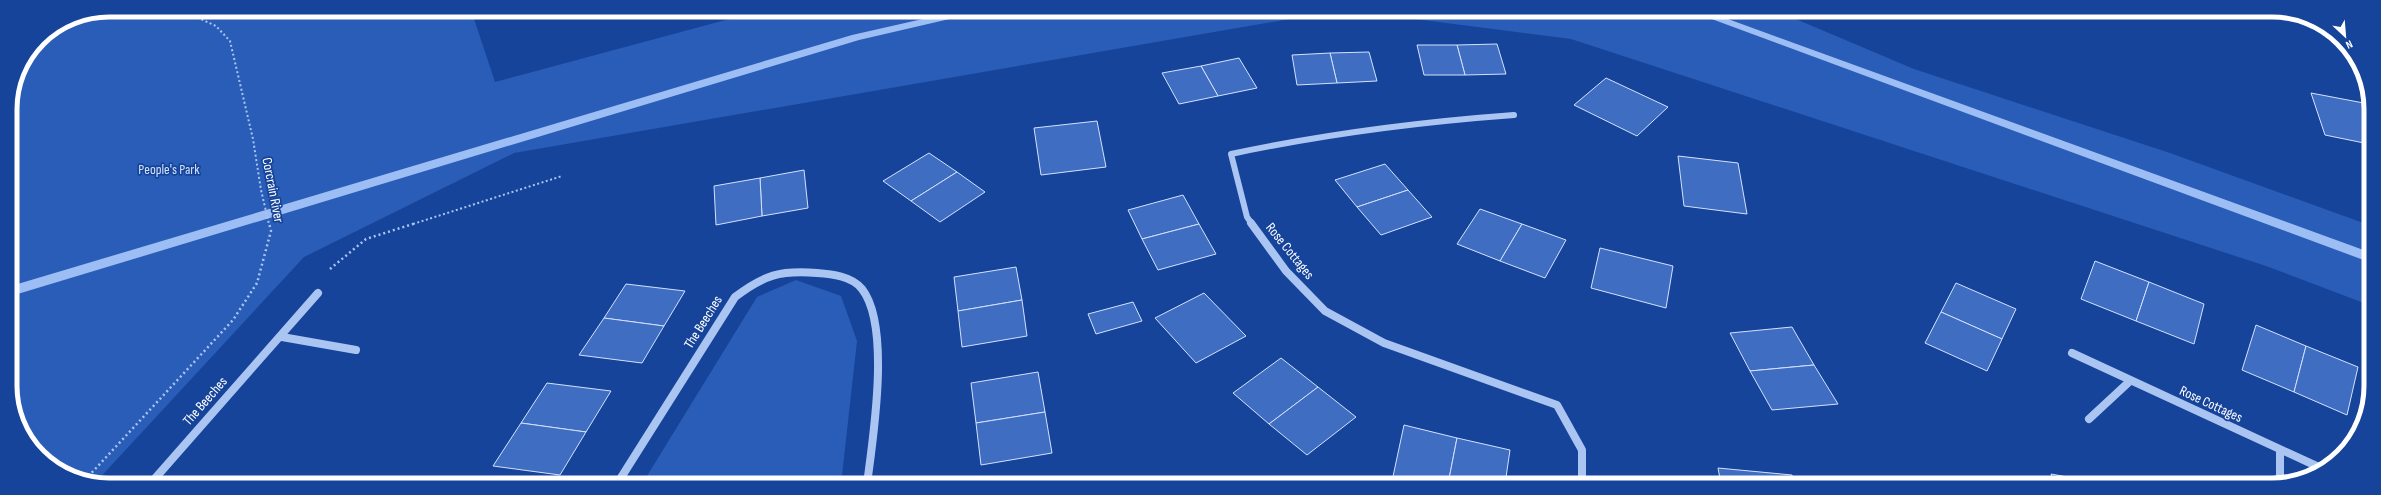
<svg xmlns="http://www.w3.org/2000/svg" width="2381" height="495" font-family="'Sofia Sans Condensed',sans-serif">
  <style>
    .green { fill: #2a5db7 }
    .lines { fill: none; stroke-linecap: round; stroke-linejoin: round }
    .stream { fill: #9dbef5; fill-rule: evenodd }
    .building { fill: #3f6dc1; stroke: #d3e2fc }
    .path-far1 { stroke: #abc5f2; stroke-width: 2; stroke-dasharray: 2 2.5; stroke-linecap: butt }
    .path { stroke: #abc5f2; stroke-width: 2.5; stroke-dasharray: 2 3; stroke-linecap: butt }
    .minor-far1 { stroke: #abc5f2; stroke-width: 6 }
    .minor { stroke: #abc5f2; stroke-width: 8 }
    .labels { text-anchor: middle; dominant-baseline: central; stroke-width: 3.5; stroke-linejoin: round; paint-order: stroke }
    .park-label { font-size: 14px; fill: #d3e2fc; stroke: #16449a }
    .street-label { font-size: 14px; fill: #fff; stroke: #16449a }
    .rim { fill: none; stroke: #fff; stroke-width: 5 }
  </style>
  <rect width="100%" height="100%" fill="#16449a"/>
  <g class="green">
    <polygon points="109,10 471,10 495,82 759,11 1336,11 514,153 304,257 95,483 90,483 39,456 12,405 10,103 18,71 39,39 71,17"/>
    <polygon points="1353,11 1777,11 1914,69 2170,153 2369,225 2369,305 2266,266 1571,39"/>
    <polygon points="796,280 841,296 857,341 841,484 642,484 757,297"/>
  </g>
  <g class="lines">
    <g class="stream">
      <polygon points="958,11 976,11 971,14 859,40 11,296 11,286 852,35"/>
      <polygon points="1690,11 1706,11 2369,252 2369,262"/>
    </g>
  </g>
  <g class="building">
    <polygon points="1497,44 1506,74 1465,75 1457,45"/>
    <polygon points="1417,45 1457,45 1465,75 1424,75"/>
    <polygon points="1369,52 1377,81 1337,83 1330,53"/>
    <polygon points="1330,53 1337,83 1297,85 1292,55"/>
    <polygon points="1239,58 1257,88 1218,96 1201,66"/>
    <polygon points="1201,66 1218,96 1179,104 1162,73"/>
    <polygon points="1606,78 1668,107 1637,136 1574,105"/>
    <polygon points="2311,93 2369,104 2369,144 2325,135"/>
    <polygon points="1097,121 1106,167 1041,175 1034,128"/>
    <polygon points="929,153 957,172 911,201 883,181"/>
    <polygon points="1678,156 1738,163 1747,214 1684,206"/>
    <polygon points="1385,164 1408,190 1357,207 1335,180"/>
    <polygon points="804,170 808,208 762,216 760,178"/>
    <polygon points="957,172 985,192 940,222 911,201"/>
    <polygon points="760,178 762,216 716,225 714,186"/>
    <polygon points="1408,190 1432,217 1381,235 1357,207"/>
    <polygon points="1183,195 1199,224 1142,239 1128,210"/>
    <polygon points="1480,209 1522,224 1500,261 1457,244"/>
    <polygon points="1199,224 1216,254 1158,270 1142,239"/>
    <polygon points="1522,224 1566,240 1545,278 1500,261"/>
    <polygon points="1600,248 1673,266 1666,308 1591,288"/>
    <polygon points="2095,261 2149,282 2136,321 2081,299"/>
    <polygon points="1016,267 1022,300 958,311 954,277"/>
    <polygon points="2149,282 2204,304 2194,344 2136,321"/>
    <polygon points="1956,283 2016,309 2002,339 1941,312"/>
    <polygon points="626,284 685,291 664,326 604,318"/>
    <polygon points="1204,293 1246,336 1196,363 1155,318"/>
    <polygon points="1022,300 1027,336 962,347 958,311"/>
    <polygon points="1133,302 1142,321 1096,334 1088,314"/>
    <polygon points="1941,312 2002,339 1987,371 1925,343"/>
    <polygon points="604,318 664,326 642,363 579,355"/>
    <polygon points="2256,325 2306,346 2294,392 2242,370"/>
    <polygon points="1792,327 1814,365 1750,371 1730,333"/>
    <polygon points="2306,346 2358,367 2347,415 2294,392"/>
    <polygon points="1281,358 1318,387 1269,424 1233,393"/>
    <polygon points="1814,365 1838,404 1772,410 1750,371"/>
    <polygon points="1038,372 1045,412 976,423 971,383"/>
    <polygon points="547,383 611,391 586,432 521,423"/>
    <polygon points="1318,387 1356,417 1307,455 1269,424"/>
    <polygon points="1045,412 1052,453 981,465 976,423"/>
    <polygon points="521,423 586,432 560,475 493,466"/>
    <polygon points="1404,425 1457,438 1448,484 1405,484 1392,481"/>
    <polygon points="1457,438 1510,450 1505,484 1448,484"/>
    <polygon points="1718,468 1792,475 1795,484 1721,484"/>
    <polygon points="2051,474 2112,485 2054,485"/>
  </g>
  <g class="lines">
    <g class="path-far1">
      <polyline points="181,10 216,26 230,41 253,139 261,190 269,224"/>
      <polyline points="413,224 562,176"/>
    </g>
    <g class="path">
      <polyline points="330,269 366,239 416,223"/>
      <polyline points="85,480 233,320 257,283 271,231 269,223"/>
    </g>
    <g class="minor-far1">
      <polyline points="2288,12 2289,14"/>
      <path d="M1252 224 1247 217 1231 154C1325 134 1419 122 1514 115"/>
    </g>
    <g class="minor">
      <polyline points="1251,223 1286,271 1325,311 1384,343 1557,405 1582,450 1582,484"/>
      <polyline points="282,337 356,350"/>
      <polyline points="2072,353 2323,469"/>
      <polyline points="2089,419 2130,381"/>
      <polyline points="2280,451 2280,484"/>
      <polyline points="151,483 318,293"/>
      <path d="M617 484 735 297C764 275 780 270 817 273 831 274 852 276 862 289 891 326 873 438 867 484"/>
    </g>
  </g>
  <g class="labels">
    <g class="park-label">
      <text x="169" y="169">People's Park</text>
    </g>
    <g class="street-label">
      <text transform="translate(273 190) rotate(79)">Corcrain River</text>
      <text transform="translate(1290 251) rotate(51)">Rose Cottages</text>
      <text transform="translate(703 322) rotate(-58)">The Beeches</text>
      <text transform="translate(205 401) rotate(-49)">The Beeches</text>
      <text transform="translate(2211 404) rotate(25)">Rose Cottages</text>
    </g>
  </g>
  <path d="M0 0H2381V495H0ZM109 17H2272A92 92 0 0 1 2364 109V386A92 92 0 0 1 2272 478H109A92 92 0 0 1 17 386V109A92 92 0 0 1 109 17Z" fill="#16449a" fill-rule="evenodd"/>
  <path class="rim" d="M109 17H2272A92 92 0 0 1 2364 109V386A92 92 0 0 1 2272 478H109A92 92 0 0 1 17 386V109A92 92 0 0 1 109 17Z"/>
  <g transform="translate(2345 36) rotate(154)" stroke="#16449a" stroke-width="3" paint-order="stroke">
  <path d="M0-3L7 15L0 10L-7 15Z" fill="#ffffff"/>
  <text y="-6" font-size="11" font-weight="bold" text-anchor="middle" fill="#ffffff">N</text>
  </g>
</svg>
